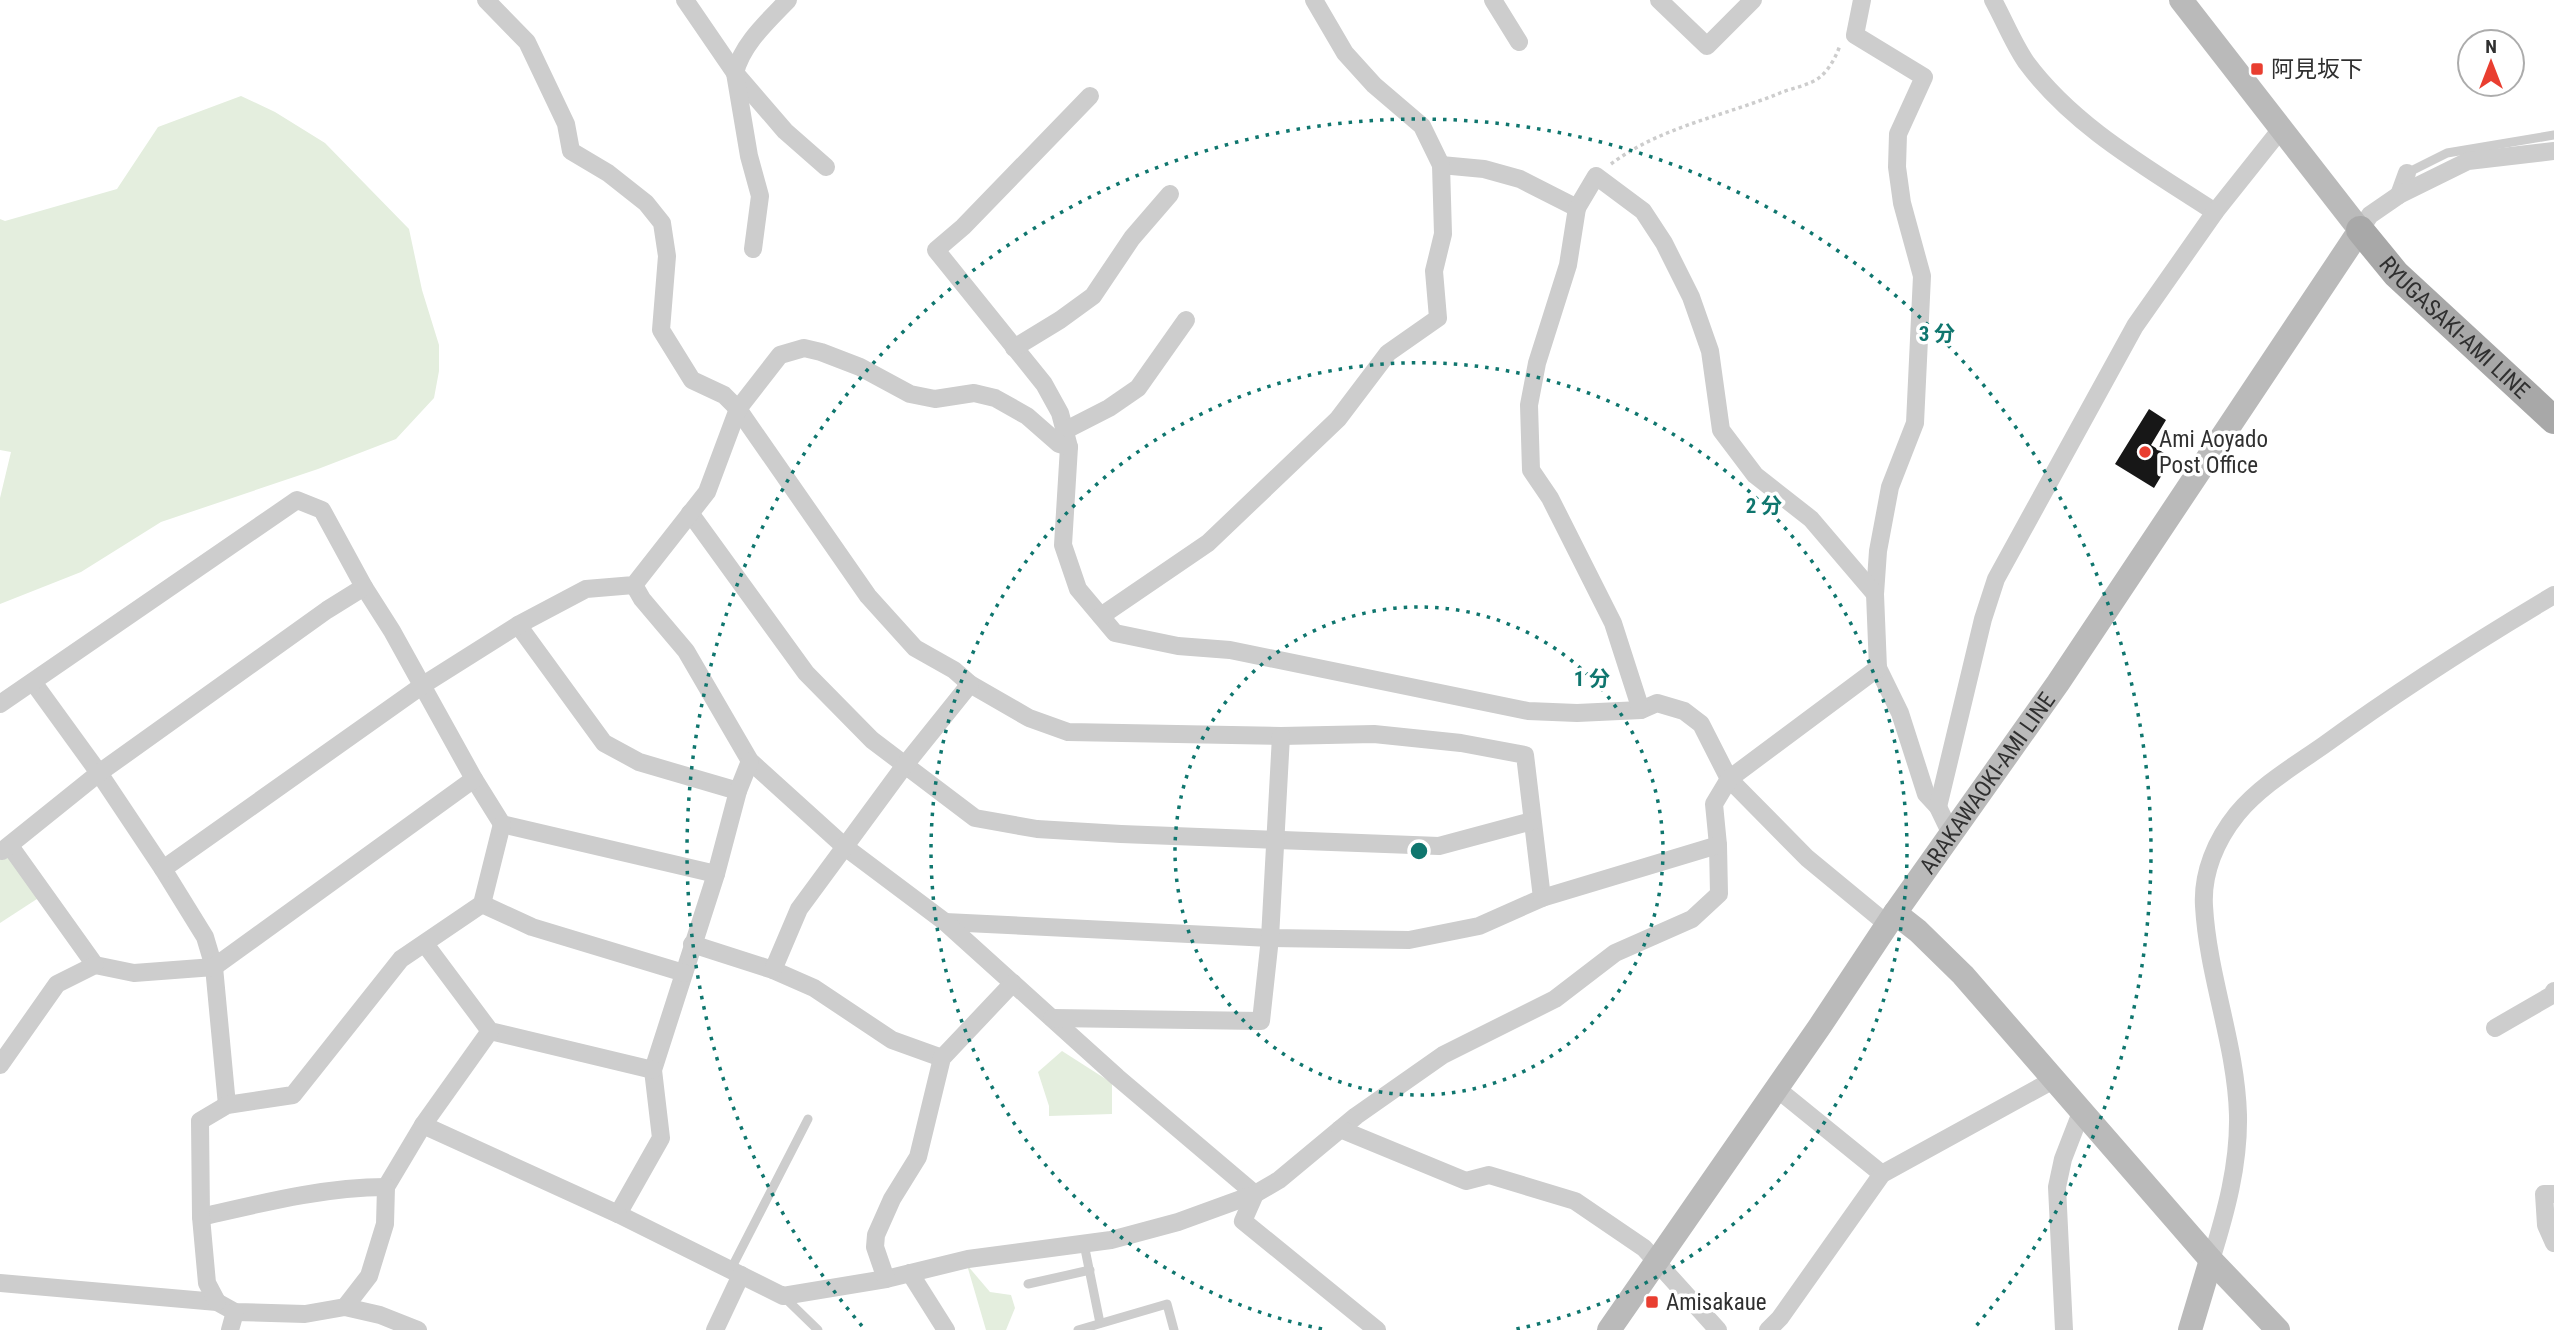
<svg xmlns="http://www.w3.org/2000/svg" width="2554" height="1330" font-family="'Roboto Condensed','Noto Sans JP',sans-serif">
  <style>
    .green { fill: #e4eede }
    .building { fill: #171717 }
    .lines { fill: none; stroke-linecap: round; stroke-linejoin: round }
    .path { stroke: #cdcdcd; stroke-width: 3.5; stroke-dasharray: 3.5 3.5; stroke-linecap: butt }
    .lane { stroke: #cdcdcd; stroke-width: 9 }
    .street { stroke: #cdcdcd; stroke-width: 18 }
    .secondary { stroke: #bababa; stroke-width: 24 }
    .primary { stroke: #a8a8a8; stroke-width: 28 }
    .ring { fill: none; stroke: #0f766e; stroke-width: 3.5; stroke-dasharray: 3.5 7 }
    .poi-dot { fill: #e93e30; stroke: #fff; stroke-width: 2.5 }
    .labels { text-anchor: middle; dominant-baseline: central; stroke-width: 7; stroke-linejoin: round; paint-order: stroke }
    .poi-label { font-size: 23px; fill: #303030; stroke: #fff; text-anchor: start }
    .street-label { font-size: 23px; fill: #303030; stroke: #fff }
    .centre { fill: #0f766e; stroke: #fff; stroke-width: 3.5 }
    .ring-label { font-size: 21px; text-anchor: middle; font-weight: bold; fill: #0f766e; stroke: #fff; stroke-width: 7; stroke-linejoin: round; paint-order: stroke }
  </style>
  <rect width="100%" height="100%" fill="#fff"/>
  <g class="green">
    <polygon points="241,96 275,112 325,143 409,229 422,290 439,345 439,371 434,398 396,439 318,469 161,522 81,572 0,604 0,498 11,452 0,450 0,219 5,221 117,189 158,127"/>
    <polygon points="9,851 40,897 0,923 0,859"/>
    <polygon points="1062,1051 1112,1083 1112,1114 1049,1116 1049,1106 1038,1072"/>
    <polygon points="967,1265 990,1292 1011,1295 1015,1308 1006,1330 986,1330"/>
  </g>
  <polygon class="building" points="2149,409 2166,420 2151,445 2172,458 2154,488 2115,464"/>
  <g class="lines">
    <path class="path" d="M1611 164C1660 127 1724 116 1780 93 1792 88 1811 85 1820 77 1829 70 1837 55 1840 45"/>
    <g class="lane">
      <polyline points="2407,173 2447,153 2554,135"/>
      <polyline points="1084,1244 1100,1323"/>
      <polyline points="731,1269 808,1119"/>
      <polyline points="1028,1284 1090,1270"/>
      <polyline points="784,1297 818,1330"/>
      <polyline points="1078,1330 1167,1304 1174,1330"/>
    </g>
    <g class="street">
      <polyline points="486,0 527,42 566,124 571,151 608,173 646,203 662,223 667,256 661,330 692,380 724,395 738,409 868,596 915,648 954,670 970,684 1029,718 1068,732 1281,736 1374,734 1461,743 1525,755 1542,898 1479,926 1409,940 1270,938 945,922"/>
      <polyline points="685,0 735,73 785,131 826,167"/>
      <polyline points="1493,0 1519,42"/>
      <polyline points="1659,0 1707,46 1753,0"/>
      <polyline points="1862,0 1855,35 1924,77 1898,134 1897,167 1902,203 1922,276 1915,423 1890,487 1878,551 1875,594 1878,668 1900,713 1926,794 1938,807 1951,834"/>
      <path d="M1993 0C2004 20 2013 43 2026 62 2074 127 2148 168 2215 212"/>
      <polyline points="1090,96 963,227 936,250 1044,384 1060,413 1069,447 1063,545 1078,589 1115,633 1178,646 1230,650 1528,711 1577,713 1641,710 1657,703 1684,711 1701,724 1729,779 1807,858 1887,924"/>
      <polyline points="1441,165 1484,169 1520,179 1577,208 1596,176 1643,211 1664,243 1691,297 1710,351 1721,430 1755,475 1811,519 1875,594"/>
      <polyline points="2399,195 2407,173"/>
      <polyline points="1577,208 1568,265 1537,363 1529,405 1531,470 1550,498 1613,623 1641,710"/>
      <polyline points="2360,230 2370,215 2399,195 2468,161 2554,151"/>
      <path d="M753 249 760 196 749 156 735 73C742 44 768 21 788 0"/>
      <polyline points="1014,348 1060,320 1093,296 1132,238 1170,194"/>
      <polyline points="1064,431 1109,408 1138,388 1186,320"/>
      <polyline points="690,513 806,673 872,740 975,818 1037,829 1121,834 1439,846 1532,821"/>
      <polyline points="634,585 642,599 686,651 750,761 845,847 945,922 1117,1077 1255,1194"/>
      <polyline points="1101,616 1208,543 1338,419 1388,353 1438,318 1434,271 1443,234 1441,165 1422,126 1374,85 1345,53 1314,0"/>
      <polyline points="518,625 604,743 639,762 738,791"/>
      <polyline points="33,682 99,773 163,869 205,937 214,967 227,1105"/>
      <polyline points="0,704 297,500 322,510 364,587 392,631 474,779 502,824 716,874"/>
      <polyline points="750,761 738,791 716,874 653,1070 661,1138 618,1214 783,1296 886,1279 968,1259 1111,1240 1178,1222 1255,1194 1279,1180 1356,1116 1443,1055 1555,999 1615,953 1692,919 1719,894 1718,845 1714,804 1729,779 1878,668"/>
      <polyline points="1938,807 1983,619 1996,579 2135,326 2215,212 2281,129"/>
      <polyline points="10,846 95,965 134,973 214,967 474,779"/>
      <polyline points="2,851 99,773 327,610 364,587"/>
      <polyline points="163,869 423,685 518,625 586,589 634,585 707,492 738,409 780,355 804,348 821,352 860,367 910,394 935,399 974,393 995,398 1027,416 1059,444 1069,447"/>
      <polyline points="1542,898 1718,845"/>
      <polyline points="482,904 532,927 684,973"/>
      <polyline points="425,944 490,1031 653,1070"/>
      <polyline points="692,944 773,970 814,988 892,1040 942,1058"/>
      <polyline points="773,970 799,909 905,765 970,684"/>
      <polyline points="1052,1018 1261,1021 1270,938 1281,736"/>
      <polyline points="2495,1028 2552,995 2554,991"/>
      <polyline points="0,1065 57,984 95,965"/>
      <polyline points="1776,1088 1882,1174"/>
      <polyline points="423,1125 618,1214"/>
      <polyline points="1340,1129 1466,1181 1489,1175 1575,1201 1644,1248 1718,1330"/>
      <polyline points="386,1187 423,1125 490,1031"/>
      <polyline points="1255,1194 1243,1221 1377,1330"/>
      <polyline points="2554,1194 2544,1194 2546,1225 2554,1243"/>
      <path d="M201 1217C262 1203 324 1187 386 1187L385 1224 369 1276 345 1307"/>
      <path d="M2211 1260C2226 1212 2239 1165 2238 1115 2236 1044 2208 977 2204 906 2202 873 2216 840 2237 814 2260 786 2294 766 2324 745 2398 691 2475 642 2554 595"/>
      <polyline points="910,1273 946,1330"/>
      <polyline points="886,1279 875,1247 876,1235 892,1199 918,1157 942,1058 1013,983"/>
      <polyline points="0,1283 217,1302 235,1312 305,1314 345,1307 380,1315 418,1330"/>
      <polyline points="217,1302 207,1283 201,1217 200,1121 227,1105 293,1095 401,959 482,904 502,824"/>
      <polyline points="230,1330 235,1312"/>
      <polyline points="715,1330 741,1275"/>
      <polyline points="1768,1330 1780,1318 1882,1174 2055,1079"/>
      <polyline points="2064,1330 2057,1187 2063,1159 2082,1110"/>
    </g>
    <g class="secondary">
      <polyline points="1895,913 1918,931 1963,975 2211,1260 2278,1330"/>
      <path id="s1" d="M1609 1330 1820 1026 1895 913 2058 683 2360 230 2181 0"/>
      <polyline points="2190,1330 2211,1260"/>
    </g>
    <path class="primary" id="s2" d="M2360 230 2396 274 2554 420"/>
  </g>
  <g class="ring">
    <circle cx="1419" cy="851" r="244"/>
    <path d="M1322 1329A488 488 0 1 1 1516 1329"/>
    <path d="M862 1326A732 732 0 1 1 1976 1326"/>
  </g>
  <g class="poi-dot">
    <rect x="2250" y="62" width="14" height="14" rx="3.5"/>
    <circle cx="2145" cy="452" r="7"/>
    <rect x="1645" y="1295" width="14" height="14" rx="3.5"/>
  </g>
  <g class="labels">
    <g class="poi-label">
      <text x="2271" y="69">阿見坂下</text>
      <text x="2159" y="439">Ami Aoyado<tspan x="2159" dy="26">Post Office</tspan></text>
      <text x="1666" y="1302">Amisakaue</text>
    </g>
    <g class="street-label">
      <text stroke="none"><textPath href="#s2" startOffset="136">RYUGASAKI-AMI LINE</textPath></text>
      <text stroke="none"><textPath href="#s1" startOffset="665">ARAKAWAOKI-AMI LINE</textPath></text>
    </g>
  </g>
  <circle cx="1419" cy="851" r="10" class="centre"/>
  <g class="ring-label">
    <text x="1937" y="341">3 分</text>
    <text x="1764" y="513">2 分</text>
    <text x="1592" y="686">1 分</text>
  </g>
  <g transform="translate(2491 63)"><circle r="33" fill="#ffffff" stroke="#acacac" stroke-width="2"/>
  <path d="M0-5L12 26L0 18L-12 26Z" fill="#e93e30"/>
  <text y="-10" font-size="19" font-weight="bold" text-anchor="middle" fill="#303030">N</text>
  </g>
</svg>
